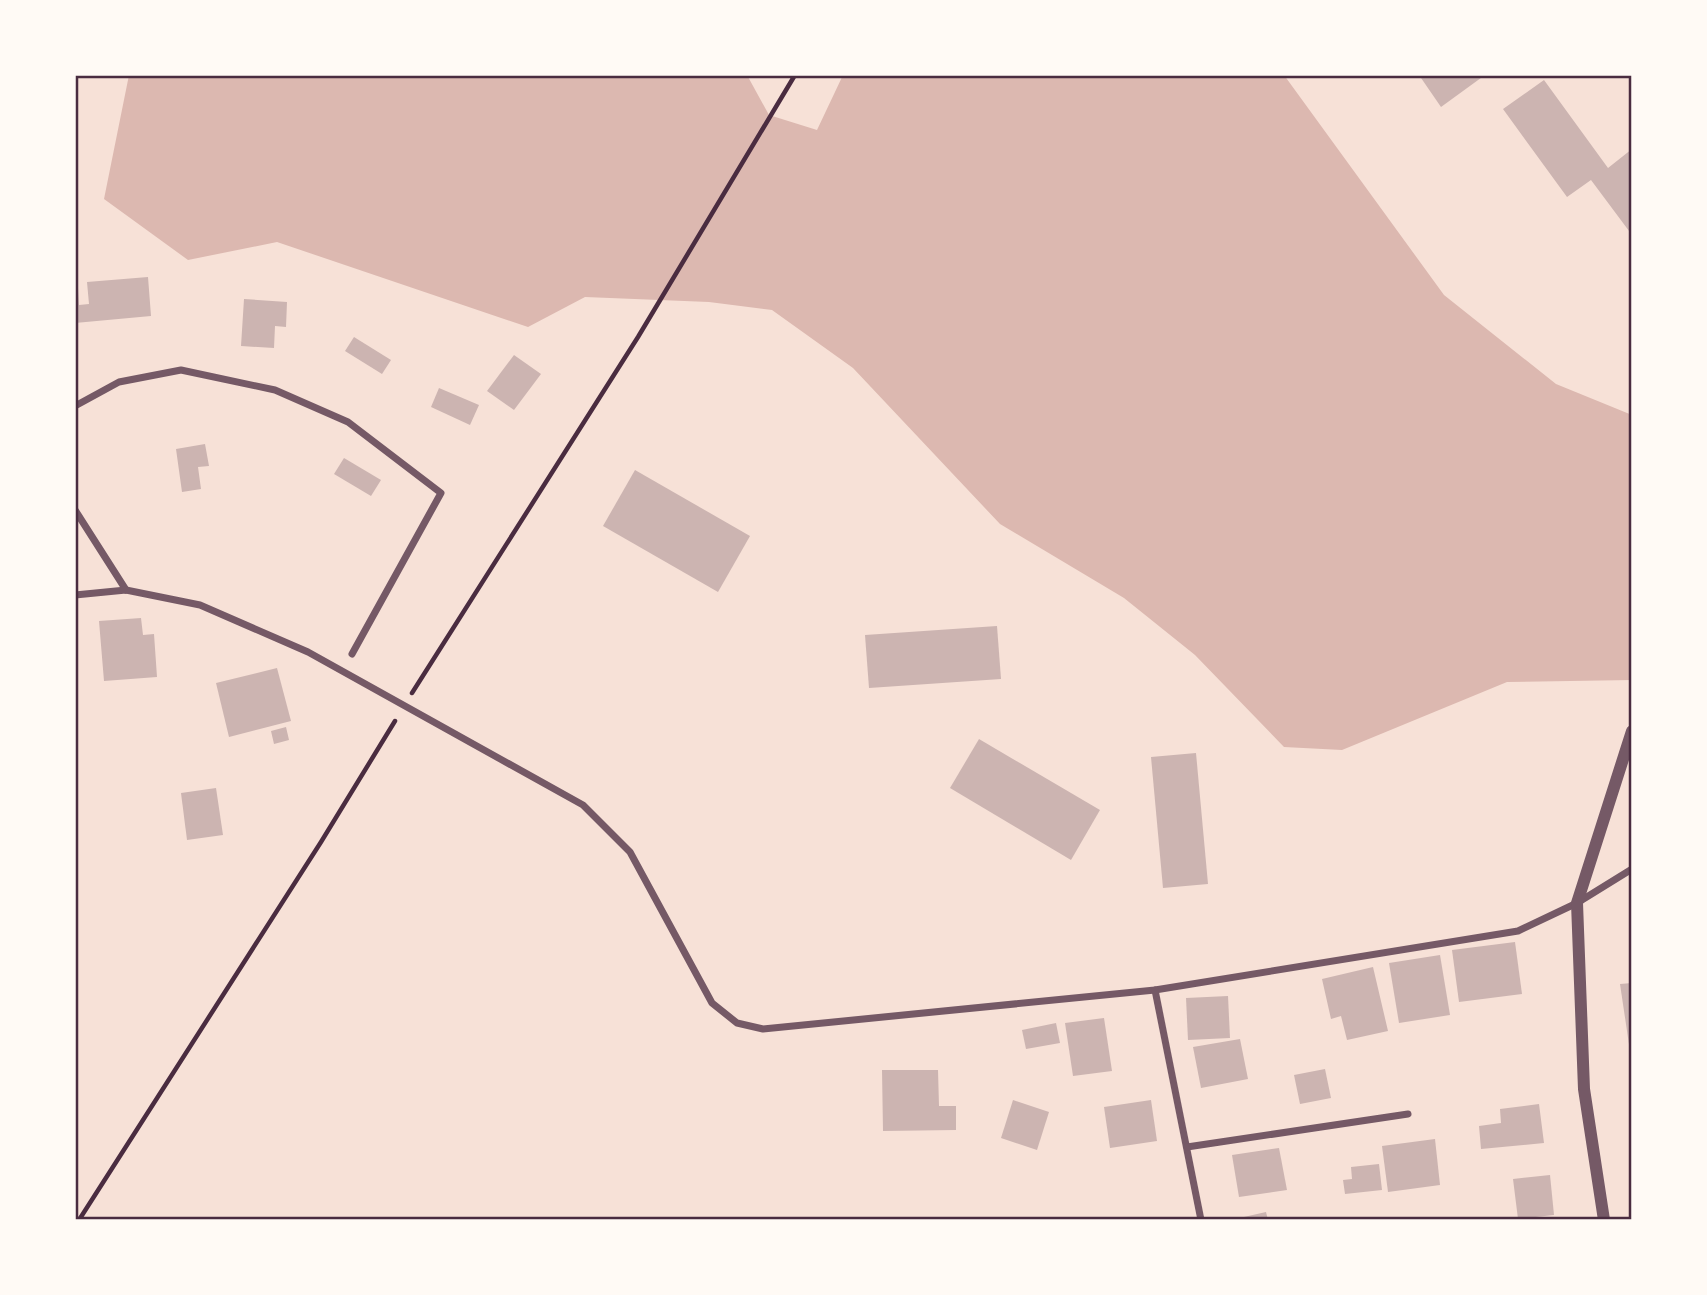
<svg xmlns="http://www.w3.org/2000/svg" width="1707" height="1295" font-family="Bitter,serif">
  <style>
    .water { fill: #dcb8b0 }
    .building { fill: #ccb4b1 }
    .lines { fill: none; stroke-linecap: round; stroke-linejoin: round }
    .path { stroke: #4a2c40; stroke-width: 4.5 }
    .minor { stroke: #755966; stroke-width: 7 }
    .tertiary { stroke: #755966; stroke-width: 12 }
    .neatline { fill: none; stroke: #4a2c40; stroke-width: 2.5 }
  </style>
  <rect width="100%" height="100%" fill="#f7e1d7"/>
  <polygon class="water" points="129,75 747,75 769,115 817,130 843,75 1284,75 1444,295 1556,384 1632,415 1632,680 1507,682 1342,750 1284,747 1195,655 1124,598 1000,524 853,368 772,310 709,302 585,297 528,327 277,242 188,260 104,199"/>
  <g class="building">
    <polygon points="1419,75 1485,75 1441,107"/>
    <polygon points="1544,80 1608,168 1632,149 1632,235 1591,180 1567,197 1503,109"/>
    <polygon points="148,277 151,316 75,323 75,288 78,288 79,305 89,304 87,282"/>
    <polygon points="244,299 287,302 286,327 275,326 274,348 241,346"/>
    <polygon points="354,337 391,360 382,374 345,351"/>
    <polygon points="514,355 541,374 514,410 487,391"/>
    <polygon points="439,388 479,405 470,425 431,407"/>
    <polygon points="205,444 209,466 198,467 201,489 182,492 176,449"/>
    <polygon points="344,458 381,480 371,496 334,474"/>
    <polygon points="635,470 750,536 718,592 603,526"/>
    <polygon points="141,618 143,635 154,634 157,677 104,681 99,621"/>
    <polygon points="997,626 1001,679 869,688 865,635"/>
    <polygon points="277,668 291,721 229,737 216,683"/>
    <polygon points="286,727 289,740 274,744 271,731"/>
    <polygon points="979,739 1100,810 1071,860 950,788"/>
    <polygon points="1196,753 1208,884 1163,888 1151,757"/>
    <polygon points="216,788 223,835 187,840 181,793"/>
    <polygon points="1515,942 1522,994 1459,1002 1452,950"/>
    <polygon points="1440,955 1450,1015 1399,1023 1389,963"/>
    <polygon points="1373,967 1388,1031 1347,1040 1341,1016 1331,1019 1322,979"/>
    <polygon points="1632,983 1632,1051 1630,1051 1620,984"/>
    <polygon points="1228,996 1230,1038 1188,1040 1186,998"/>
    <polygon points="1104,1018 1112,1071 1073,1076 1065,1023"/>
    <polygon points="1056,1023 1060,1043 1026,1049 1022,1030"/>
    <polygon points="1240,1039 1248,1079 1201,1088 1193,1047"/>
    <polygon points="1325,1069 1331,1098 1300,1104 1294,1075"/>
    <polygon points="882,1070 938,1070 939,1106 956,1106 956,1130 883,1131"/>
    <polygon points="1013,1100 1049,1112 1037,1150 1001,1138"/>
    <polygon points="1151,1100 1157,1141 1110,1148 1104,1107"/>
    <polygon points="1539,1104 1544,1143 1481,1149 1479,1126 1501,1123 1500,1109"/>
    <polygon points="1435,1139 1440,1185 1388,1192 1382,1146"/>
    <polygon points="1279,1148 1287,1190 1239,1197 1232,1155"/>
    <polygon points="1379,1164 1382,1190 1345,1194 1343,1180 1352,1179 1351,1167"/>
    <polygon points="1550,1175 1554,1215 1518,1219 1513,1179"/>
    <polygon points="1266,1212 1268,1220 1236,1220 1235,1219"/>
  </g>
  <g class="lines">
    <g class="path">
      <polyline points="412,693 638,337 795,75"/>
      <polyline points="79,1220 321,842 395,721"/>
    </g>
    <g class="minor">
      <polyline points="75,406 119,382 181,370 275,390 348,422 441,493 352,654"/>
      <polyline points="75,510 126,590"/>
      <polyline points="75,595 126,590 200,605 308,652 583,805 630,852 712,1003 737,1023 763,1029 1155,990 1518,931 1577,903 1632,869"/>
      <polyline points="1155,990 1201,1220"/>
      <polyline points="1187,1147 1408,1114"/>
    </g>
    <polyline class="tertiary" points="1604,1220 1584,1089 1577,903 1632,731"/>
  </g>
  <rect width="1707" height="1295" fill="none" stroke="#fffaf5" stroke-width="154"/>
  <rect x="77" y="77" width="1553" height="1141" class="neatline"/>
</svg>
